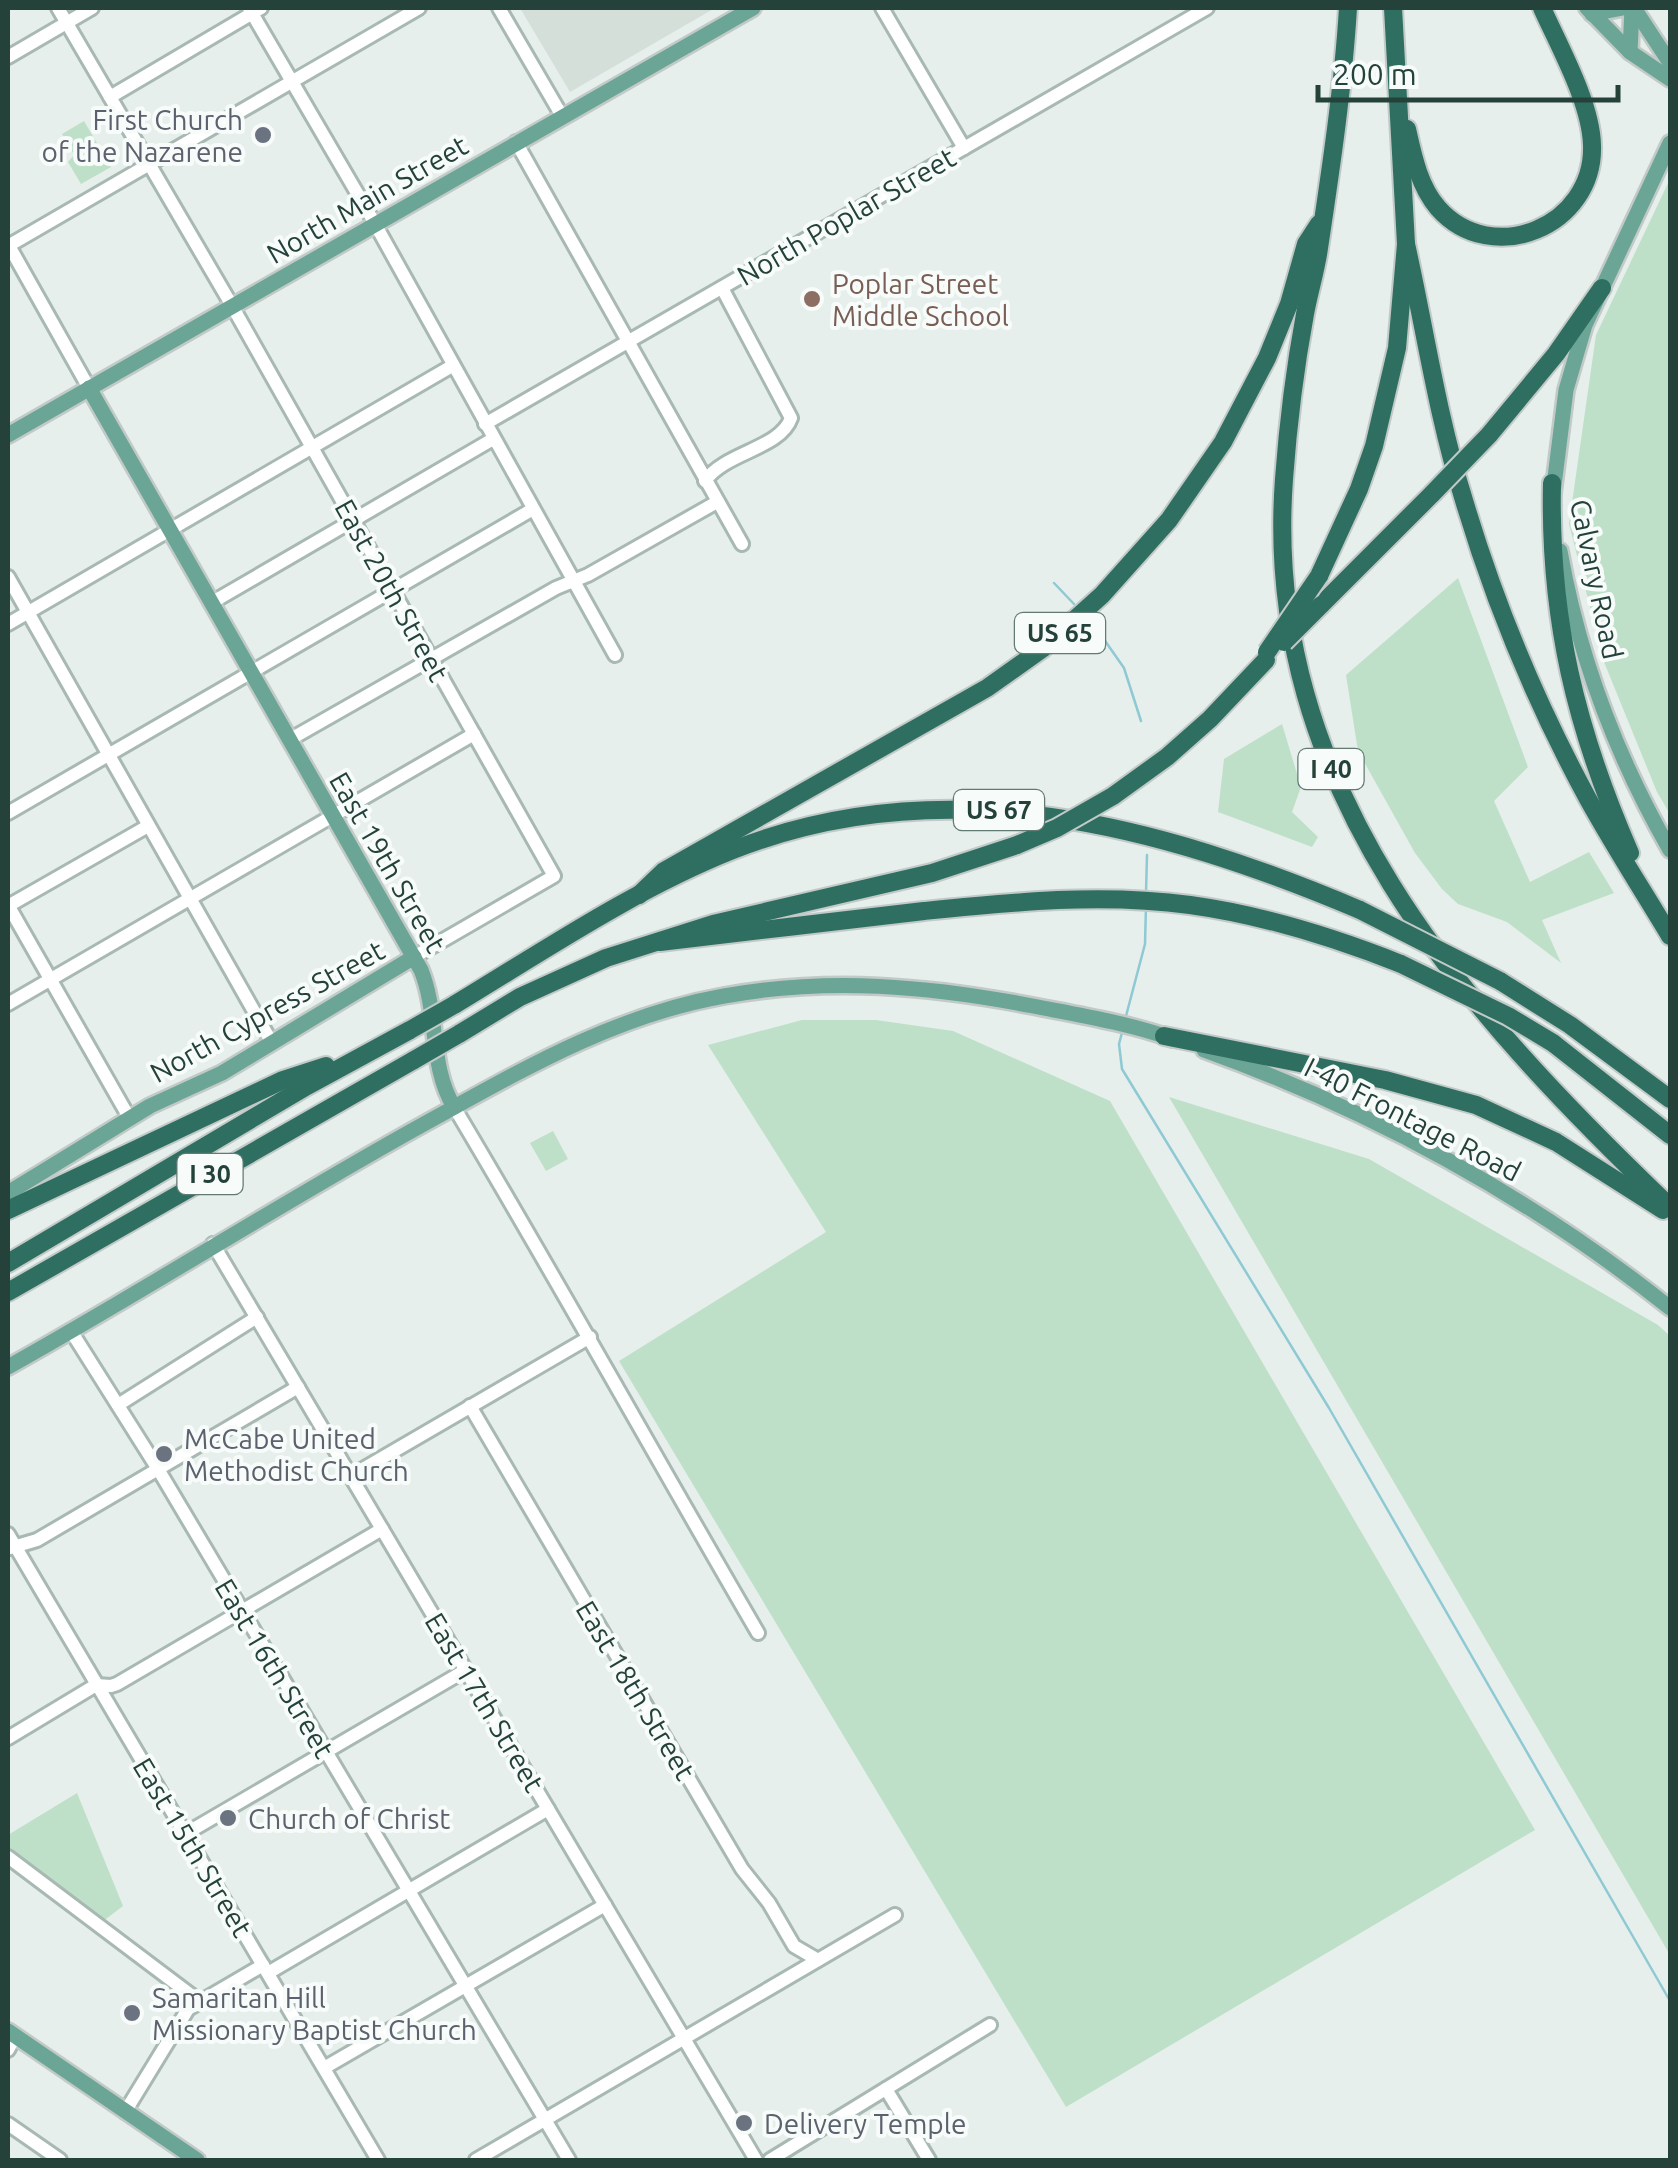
<svg xmlns="http://www.w3.org/2000/svg" width="1678" height="2168" font-family="Ubuntu,sans-serif">
  <style>
    .built { fill: #d4dfda }
    .green { fill: #bfe0c8 }
    .lines { fill: none; stroke-linecap: round; stroke-linejoin: round }
    .stream { stroke: #8ec9d4; stroke-width: 2.5 }
    .minor-casing { stroke: #a8b8b2; stroke-width: 18 }
    .major-casing { stroke: #c2cac8; stroke-width: 20 }
    .highway-casing { stroke: #c2cac8; stroke-width: 22 }
    .minor { stroke: #fff; stroke-width: 12 }
    .major { stroke: #6aa596; stroke-width: 15 }
    .highway { stroke: #2f6f62; stroke-width: 18 }
    .highway-bridge-casing { stroke: #c2cac8; stroke-width: 22; stroke-linecap: butt }
    .highway-bridge { stroke: #2f6f62; stroke-width: 18 }
    .worship-dot { fill: #6b7280; stroke: #f7fbf9; stroke-width: 4 }
    .education-dot { fill: #8d6e63; stroke: #f7fbf9; stroke-width: 4 }
    .labels { text-anchor: middle; dominant-baseline: central; stroke-width: 8; stroke-linejoin: round; paint-order: stroke }
    .shield { fill: #f7fbf9; stroke: #637a73; stroke-width: 2.5 }
    .shield-label { font-size: 25px; font-weight: bold; fill: #24423a }
    .worship-label { font-size: 28px; fill: #5b616d; stroke: #f7fbf9; text-anchor: start }
    .street-label { font-size: 28px; fill: #24423a; stroke: #f7fbf9 }
    .education-label { font-size: 28px; fill: #785e54; stroke: #f7fbf9; text-anchor: start }
  </style>
  <rect width="100%" height="100%" fill="#e6efeb"/>
  <polygon class="built" points="520,8 715,8 570,92"/>
  <g class="green">
    <polygon points="84,121 111,167 81,184 68,162 74,155 62,134"/>
    <polygon points="1670,179 1670,814 1657,792 1604,662 1569,524 1596,335"/>
    <polygon points="1458,578 1528,767 1494,801 1530,882 1589,852 1614,893 1542,920 1561,963 1507,922 1458,904 1442,889 1415,853 1358,751 1346,675"/>
    <polygon points="1282,724 1301,787 1292,812 1318,837 1312,847 1218,812 1224,759"/>
    <polygon points="802,1020 876,1020 953,1031 1110,1101 1535,1830 1066,2107 619,1361 826,1232 708,1045"/>
    <polygon points="1169,1097 1369,1159 1658,1325 1670,1336 1670,1955"/>
    <polygon points="553,1131 568,1159 546,1171 530,1143"/>
    <polygon points="77,1793 123,1906 98,1925 8,1857 8,1835"/>
  </g>
  <g class="lines">
    <g class="stream">
      <polyline points="1054,583 1074,604"/>
      <polyline points="1094,625 1124,668 1141,721"/>
      <polyline points="1146,893 1147,855"/>
      <polyline points="1126,1016 1145,944 1146,906"/>
      <polyline points="1123,1029 1119,1044 1122,1069 1329,1408 1670,2001"/>
    </g>
    <defs>
      <g id="minor">
        <polyline points="58,8 231,304 554,876 414,957"/>
        <polyline points="249,8 374,222 615,655"/>
        <polyline points="499,8 562,116"/>
        <polyline points="882,8 964,148"/>
        <polyline points="8,57 92,8"/>
        <polyline points="110,97 261,8"/>
        <polyline points="516,142 742,544"/>
        <polyline points="8,244 89,388"/>
        <polyline points="8,246 419,8"/>
        <polyline points="485,424 1207,8"/>
        <path d="M705 481C725 452 780 449 791 418L722 288"/>
        <polyline points="8,577 272,1043"/>
        <polyline points="211,603 493,439"/>
        <polyline points="8,624 452,366"/>
        <polyline points="289,740 556,588 588,575 717,502"/>
        <polyline points="8,813 533,509"/>
        <polyline points="8,905 130,1119"/>
        <polyline points="8,906 148,826"/>
        <polyline points="8,1004 474,734"/>
        <path d="M454 1107C558 1281 656 1458 758 1633"/>
        <polyline points="213,1244 756,2160"/>
        <polyline points="71,1331 158,1469 569,2160"/>
        <polyline points="118,1405 257,1317"/>
        <polyline points="470,1406 742,1869 769,1903 794,1946 818,1960"/>
        <polyline points="351,1476 590,1337"/>
        <polyline points="8,1534 378,2160"/>
        <polyline points="10,1548 37,1540 298,1387"/>
        <polyline points="8,1738 96,1685 111,1686 117,1684 382,1529"/>
        <polyline points="185,1834 466,1670"/>
        <polyline points="8,1857 191,1995 195,2003"/>
        <polyline points="268,1973 548,1809"/>
        <polyline points="8,2050 15,2037"/>
        <polyline points="324,2068 605,1905"/>
        <polyline points="886,2089 929,2160"/>
        <polyline points="125,2112 188,2009 263,1965"/>
        <polyline points="8,2124 60,2160"/>
        <polyline points="476,2160 895,1915"/>
        <polyline points="770,2160 990,2025"/>
      </g>
      <g id="major">
        <polyline points="1587,8 1630,52 1670,79"/>
        <polyline points="1634,8 1670,63"/>
        <polyline points="1592,14 1623,8"/>
        <polyline points="1630,52 1632,8"/>
        <path d="M89 388 421 970C439 1014 429 1066 454 1107"/>
        <polyline points="8,435 753,8"/>
        <polyline points="1553,493 1566,390 1585,325 1670,143"/>
        <path d="M1560 551C1579 658 1616 756 1670 850"/>
        <path d="M1204 1050C1371 1110 1531 1197 1670 1308"/>
        <polyline points="8,1193 150,1106 222,1073 414,957"/>
        <path d="M8 1367C151 1287 289 1198 433 1119 527 1067 617 1015 724 996 829 977 929 986 1033 1006 1079 1015 1128 1023 1173 1039"/>
        <polyline points="8,2031 197,2160"/>
      </g>
      <g id="highway">
        <path d="M1348 8C1343 88 1331 168 1319 248 1316 270 1309 292 1305 314 1295 368 1288 424 1284 479 1261 786 1464 1010 1670 1207"/>
        <path d="M1407 129C1413 156 1419 186 1438 208 1492 269 1595 226 1592 145 1591 103 1559 46 1542 8"/>
        <path d="M1406 244C1425 329 1437 414 1463 497 1494 602 1536 703 1588 799 1614 846 1643 891 1670 936"/>
        <polyline points="1489,435 1556,354 1602,288"/>
        <path d="M1552 483C1549 619 1576 729 1630 853"/>
        <polyline points="1319,576 1359,489 1374,446 1397,348 1406,244 1393,8"/>
        <polyline points="1321,605 1432,494"/>
        <polyline points="1113,796 1167,757 1210,719 1266,660"/>
        <polyline points="639,895 664,871 987,688 1042,649 1102,595 1169,520 1223,442 1267,358 1289,304 1306,244 1319,224"/>
        <path d="M660 942C748 932 836 921 924 911 1013 902 1101 893 1190 905 1263 915 1333 937 1401 964"/>
        <polyline points="1500,981 1570,1025 1670,1099"/>
        <path d="M454 1005C545 950 635 889 733 850 945 767 1159 825 1360 910"/>
        <polyline points="459,1034 520,997 606,958 713,924 932,873 1017,845"/>
        <polyline points="1164,1036 1385,1080 1476,1105 1556,1142 1663,1210"/>
        <polyline points="1553,1043 1670,1135"/>
        <polyline points="8,1210 283,1080 326,1066"/>
        <polyline points="8,1263 307,1086 410,1030"/>
        <polyline points="8,1292 414,1060"/>
      </g>
    </defs>
    <use href="#minor" class="minor-casing"/>
    <use href="#major" class="major-casing"/>
    <use href="#highway" class="highway-casing"/>
    <use href="#minor" class="minor"/>
    <use href="#major" class="major"/>
    <use href="#highway" class="highway"/>
    <defs>
      <g id="highway-bridge">
        <polyline points="1432,494 1489,435"/>
        <polyline points="1284,642 1321,605"/>
        <polyline points="1267,652 1319,576"/>
        <polyline points="1017,845 1057,828 1113,796"/>
        <polyline points="1360,910 1500,981"/>
        <polyline points="1401,964 1508,1016 1553,1043"/>
        <polyline points="410,1030 454,1005"/>
        <polyline points="414,1060 459,1034"/>
      </g>
    </defs>
    <use href="#highway-bridge" class="highway-bridge-casing"/>
    <use href="#highway-bridge" class="highway-bridge"/>
  </g>
  <g class="worship-dot">
    <circle cx="263" cy="135" r="10"/>
    <circle cx="164" cy="1454" r="10"/>
    <circle cx="228" cy="1818" r="10"/>
    <circle cx="132" cy="2013" r="10"/>
    <circle cx="744" cy="2123" r="10"/>
  </g>
  <circle class="education-dot" cx="812" cy="299" r="10"/>
  <g class="labels">
    <g class="shield">
      <rect x="1015" y="613" width="90" height="40" rx="8"/>
      <rect x="1298.5" y="749" width="65" height="40" rx="8"/>
      <rect x="954" y="790" width="90" height="40" rx="8"/>
      <rect x="177.5" y="1154" width="65" height="40" rx="8"/>
    </g>
    <g class="shield-label">
      <text x="1060" y="633">US 65</text>
      <text x="1331" y="769">I 40</text>
      <text x="999" y="810">US 67</text>
      <text x="210" y="1174">I 30</text>
    </g>
    <g class="worship-label">
      <text x="243" y="119" text-anchor="end">First Church<tspan x="243" dy="32">of the Nazarene</tspan></text>
      <text x="184" y="1438">McCabe United<tspan x="184" dy="32">Methodist Church</tspan></text>
      <text x="248" y="1818">Church of Christ</text>
      <text x="152" y="1997">Samaritan Hill<tspan x="152" dy="32">Missionary Baptist Church</tspan></text>
      <text x="764" y="2123">Delivery Temple</text>
    </g>
    <g class="street-label">
      <text transform="translate(367 199) rotate(-30)">North Main Street</text>
      <text transform="translate(846 216) rotate(-30)">North Poplar Street</text>
      <text transform="translate(1597 579) rotate(78)">Calvary Road</text>
      <text transform="translate(392 590) rotate(61)">East 20th Street</text>
      <text transform="translate(388 862) rotate(60)">East 19th Street</text>
      <text transform="translate(267 1011) rotate(-29)">North Cypress Street</text>
      <text transform="translate(1413 1119) rotate(27)">I-40 Frontage Road</text>
      <text transform="translate(275 1668) rotate(59)">East 16th Street</text>
      <text transform="translate(636 1690) rotate(59)">East 18th Street</text>
      <text transform="translate(485 1702) rotate(59)">East 17th Street</text>
      <text transform="translate(193 1847) rotate(59)">East 15th Street</text>
    </g>
    <g class="education-label">
      <text x="832" y="283">Poplar Street<tspan x="832" dy="32">Middle School</tspan></text>
    </g>
  </g>
  <rect width="1678" height="2168" fill="none" stroke="#24423a" stroke-width="20"/>
  <path d="M1318 85v15h300v-15" fill="none" stroke="#24423a" stroke-width="5"/>
  <text x="1333" y="85" font-size="30" fill="#24423a" stroke="#f7fbf9" stroke-width="8" paint-order="stroke">200 m</text>
</svg>
